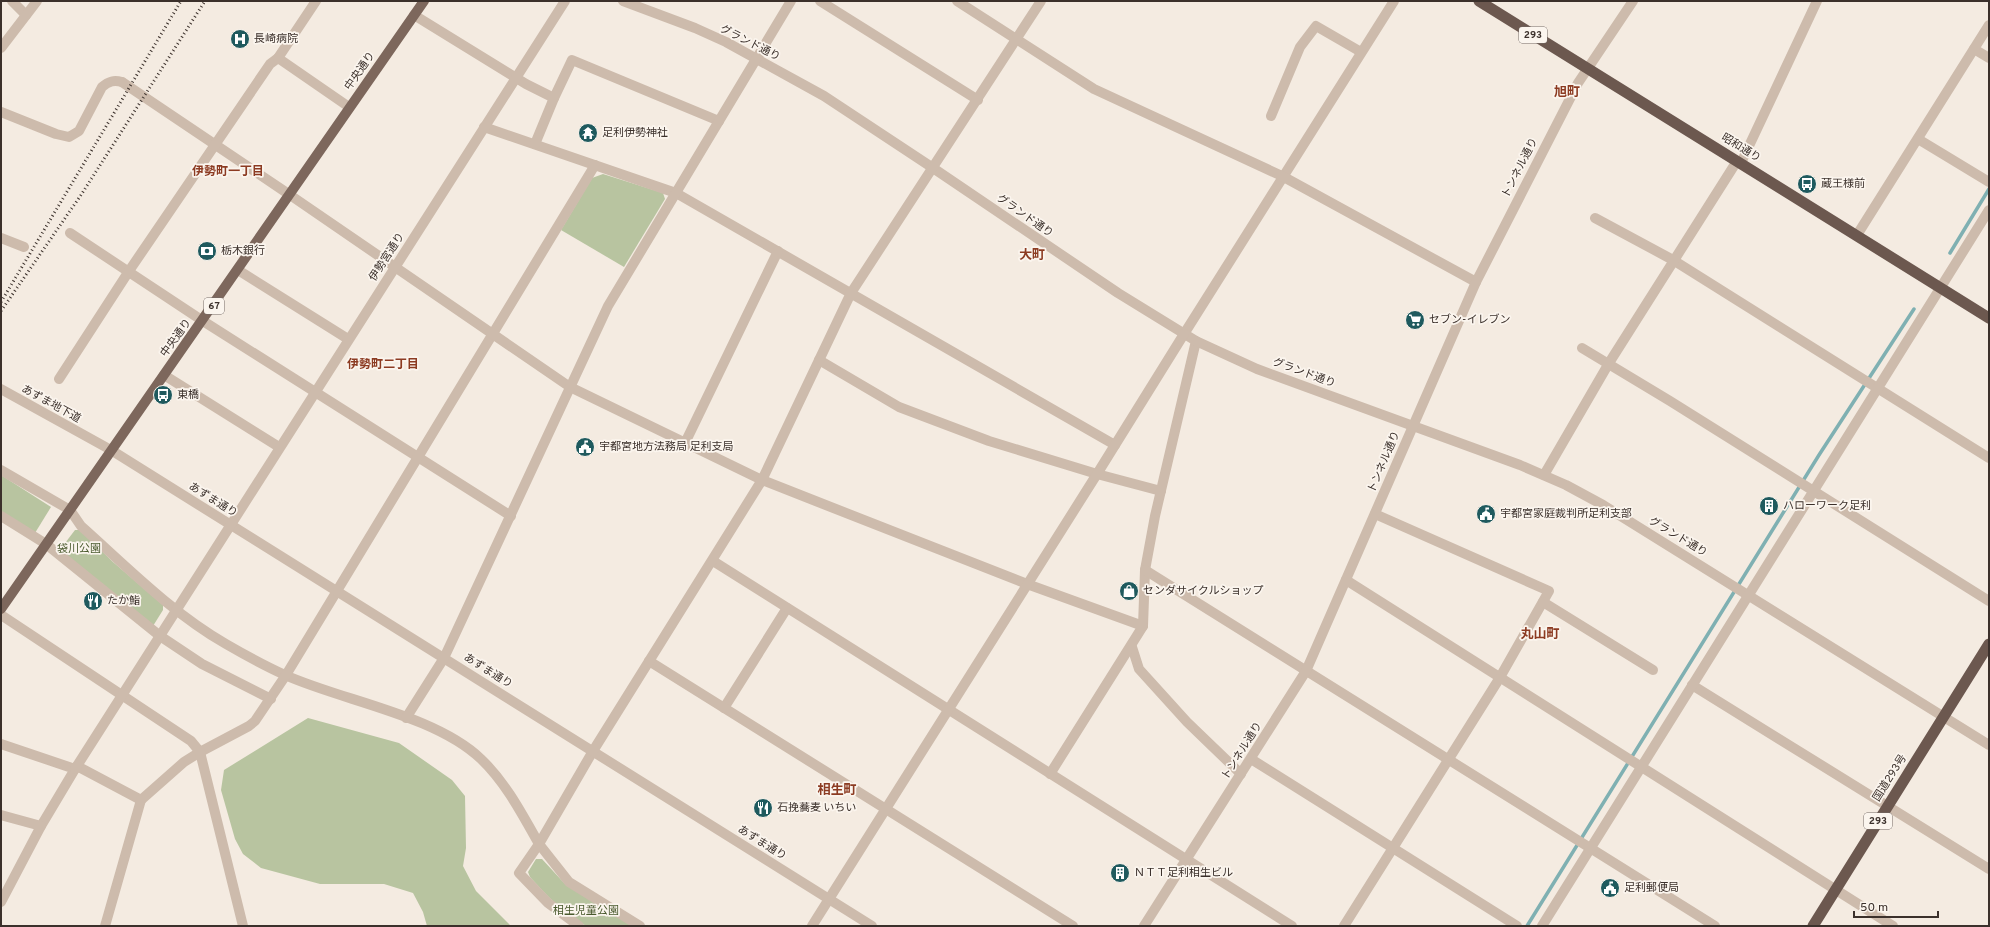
<svg xmlns="http://www.w3.org/2000/svg" width="1990" height="927" font-family="Overpass,'Noto Sans JP',sans-serif">
  <style>
    .green { fill: #b8c4a0 }
    .lines { fill: none; stroke-linecap: round; stroke-linejoin: round }
    .stream { stroke: #7fb0b2; stroke-width: 3.5 }
    .minor { stroke: #cdbbac; stroke-width: 10 }
    .tertiary { stroke: #cdbbac; stroke-width: 10 }
    .primary { stroke: #7d675c; stroke-width: 10 }
    .trunk { stroke: #6c584f; stroke-width: 11 }
    .rail { stroke: #3b302b; stroke-width: 3; stroke-dasharray: 1 3; stroke-linecap: butt }
    .labels { text-anchor: middle; dominant-baseline: central; stroke-width: 3.5; stroke-linejoin: round; paint-order: stroke }
    .shield { fill: #fbf5ee; stroke: #756b66; stroke-width: 1 }
    .shield-label { font-size: 10px; font-weight: bold; fill: #3b302b }
    .poi-label { font-size: 11px; fill: #3b302b; stroke: #fbf5ee; text-anchor: start }
    .street-label { font-size: 11px; fill: #3b302b; stroke: #fbf5ee }
    .park-label { font-size: 11px; fill: #4a5a2e; stroke: #fbf5ee }
    .neighbourhood-label { font-size: 12px; font-weight: bold; fill: #8c3b22; stroke: #fbf5ee }
    .quarter-label { font-size: 13px; font-weight: bold; fill: #8c3b22; stroke: #fbf5ee }
  </style>
  <rect width="100%" height="100%" fill="#f4ebe1"/>
  <g class="green">
    <polygon points="603,174 663,193 665,199 624,267 561,230 592,178"/>
    <polygon points="1,475 51,507 35,533 1,512"/>
    <polygon points="75,530 80,530 113,562 163,605 163,610 153,626 59,551"/>
    <polygon points="308,718 399,743 452,780 465,796 466,848 463,866 476,891 511,926 427,926 423,912 413,893 384,884 320,884 261,868 243,854 235,839 221,790 224,770"/>
    <path d="M536 859H542L565 884 632 926C618 926 602 927 588 926 571 923 542 890 530 877L528 872Z"/>
  </g>
  <g class="lines">
    <g class="stream">
      <polyline points="1950,253 1989,189"/>
      <polyline points="1527,926 1819,455 1914,309"/>
    </g>
    <g class="minor">
      <polyline points="12,1 26,15"/>
      <polyline points="820,1 978,100"/>
      <polyline points="414,15 526,84 554,98"/>
      <polyline points="1974,49 1989,58"/>
      <polyline points="122,82 290,195"/>
      <polyline points="1271,116 1300,47 1316,26 1361,52"/>
      <polyline points="484,127 676,193 1115,445"/>
      <polyline points="1918,139 1989,182"/>
      <polyline points="535,144 554,98 572,60 719,121"/>
      <polyline points="1741,163 1817,1"/>
      <polyline points="1595,218 1673,260 1989,458"/>
      <polyline points="70,233 203,321 511,516"/>
      <polyline points="1857,235 1989,25"/>
      <polyline points="1,238 24,247"/>
      <polyline points="238,270 348,339"/>
      <polyline points="1184,334 1394,1"/>
      <polyline points="1582,348 1670,401 1989,601"/>
      <polyline points="819,360 899,407 989,441 1097,474 1161,491"/>
      <polyline points="164,375 279,447"/>
      <polyline points="59,379 129,271 270,64 278,58 349,107"/>
      <polyline points="685,443 778,251"/>
      <path d="M1 470 70 510 81 526C127 567 172 613 226 644 245 655 265 666 285 675 343 701 435 715 481 759 506 783 522 814 539 844"/>
      <polyline points="1375,514 1549,591 1499,679"/>
      <polyline points="1,516 46,544 160,636 202,664 271,699"/>
      <polyline points="1346,580 1893,926"/>
      <polyline points="1543,602 1653,670"/>
      <polyline points="1132,647 1139,669 1187,722 1241,774"/>
      <polyline points="1692,685 1989,869"/>
      <polyline points="724,708 787,608"/>
      <polyline points="1,744 75,769 41,826 1,902"/>
      <polyline points="77,766 141,800 184,762 200,752 249,726 255,721 286,675 595,165"/>
      <polyline points="1050,774 1143,626 1145,570 1155,516 1196,341"/>
      <polyline points="1,815 41,826"/>
      <polyline points="105,926 141,800"/>
      <polyline points="579,926 548,903 519,873 539,844 593,751"/>
      <polyline points="812,926 829,899"/>
    </g>
    <g class="tertiary">
      <polyline points="623,1 695,28 726,42 824,96 933,168 1118,293 1196,341 1257,369 1520,465 1566,485 1603,505 1989,745"/>
      <polyline points="957,1 1094,89 1282,176 1476,282"/>
      <polyline points="1,48 37,1"/>
      <polyline points="278,58 316,1"/>
      <path d="M1 112 56 134 69 137 79 131 102 87C109 81 114 80 122 82"/>
      <polyline points="290,195 570,387 762,480 1027,584 1143,626"/>
      <polyline points="1,389 111,450 872,926"/>
      <polyline points="1544,475 1609,363 1737,161"/>
      <polyline points="713,561 1292,926"/>
      <polyline points="1145,570 1715,926"/>
      <polyline points="1,615 191,741 200,752 243,926"/>
      <polyline points="649,661 1073,926"/>
      <polyline points="406,718 444,658 608,306 791,1"/>
      <polyline points="593,751 762,480 851,293 1041,1"/>
      <polyline points="1251,759 1517,926"/>
      <polyline points="75,769 565,1"/>
      <polyline points="539,844 569,882 640,926"/>
      <polyline points="829,899 1097,474 1184,334"/>
      <polyline points="1144,926 1306,671 1476,282 1578,83 1633,1"/>
      <polyline points="1344,926 1499,679"/>
      <polyline points="1542,926 1989,210"/>
    </g>
    <polyline class="primary" points="1,609 424,1"/>
    <g class="trunk">
      <polyline points="1479,1 1989,318"/>
      <polyline points="1813,926 1989,644"/>
    </g>
    <g class="rail">
      <polyline points="1,302 181,1"/>
      <polyline points="1,311 81,195 205,1"/>
    </g>
  </g>
  <defs>
    <symbol id="hospital-disc" viewBox="-11 -11 22 22"><circle r="9.5" fill="#1f5a5e" stroke="#fbf5ee"/><path d="M-5-5h3v3.5h4V-5h3V5h-3V1.5h-4V5h-3Z" fill="#fff"/></symbol>
    <symbol id="temple-disc" viewBox="-11 -11 22 22"><circle r="9.5" fill="#1f5a5e" stroke="#fbf5ee"/><path d="M0-6L5-2H3V0L6.5 2.5H4V6H1.5V3h-3V6H-4V2.5H-6.5L-3 0V-2H-5Z" fill="#fff"/></symbol>
    <symbol id="bus-disc" viewBox="-11 -11 22 22"><circle r="9.5" fill="#1f5a5e" stroke="#fbf5ee"/><path d="M-5-6H5V4H4V6H2V4H-2V6H-4V4H-5ZM-3.5-4V0h7V-4ZM-3.5 1.2v1.5H-2V1.2ZM2 1.2v1.5H3.5V1.2Z" fill="#fff"/></symbol>
    <symbol id="bank-disc" viewBox="-11 -11 22 22"><circle r="9.5" fill="#1f5a5e" stroke="#fbf5ee"/><path d="M-6-4H6V4H-6ZM0-2.3a2.3 2.3 0 1 0 0 4.6a2.3 2.3 0 1 0 0-4.6Z" fill="#fff"/></symbol>
    <symbol id="supermarket-disc" viewBox="-11 -11 22 22"><circle r="9.5" fill="#1f5a5e" stroke="#fbf5ee"/><path d="M-6-5.5h2.5l.6 2H6L4.5 2H-2.5L-4.4-4H-6ZM-1.5 3.2a1.3 1.3 0 1 0 .1 0ZM3 3.2a1.3 1.3 0 1 0 .1 0Z" fill="#fff"/></symbol>
    <symbol id="civic-disc" viewBox="-11 -11 22 22"><circle r="9.5" fill="#1f5a5e" stroke="#fbf5ee"/><path d="M-.6-6.5H3V-4.5H.6V-3L4-1V1h2V6H-6V1h2V-1L-.6-3ZM-1.2 2.5V6h2.4V2.5Z" fill="#fff"/></symbol>
    <symbol id="building-disc" viewBox="-11 -11 22 22"><circle r="9.5" fill="#1f5a5e" stroke="#fbf5ee"/><path d="M-4-6H4V6H1V3H-1V6H-4ZM-2.5-4.3h1.7v1.8h-1.7ZM.8-4.3h1.7v1.8H.8ZM-2.5-1h1.7V.8h-1.7ZM.8-1h1.7V.8H.8Z" fill="#fff"/></symbol>
    <symbol id="shop-disc" viewBox="-11 -11 22 22"><circle r="9.5" fill="#1f5a5e" stroke="#fbf5ee"/><path d="M-5-2.5h2.3a2.7 3.5 0 0 1 5.4 0H5L5.5 6h-11ZM-1.5-2.5h3a1.5 2.3 0 0 0-3 0Z" fill="#fff"/></symbol>
    <symbol id="restaurant-disc" viewBox="-11 -11 22 22"><circle r="9.5" fill="#1f5a5e" stroke="#fbf5ee"/><path d="M-5-6h1v4h1v-4h1v4h1v-4h1v5L-1.5 .5V6h-2V.5L-5-1ZM5-6V6H3V1.5H1.5Q1.5-4 5-6Z" fill="#fff"/></symbol>
  </defs>
  <g fill-rule="evenodd">
    <use href="#hospital-disc" x="229" y="28" width="22" height="22"/>
    <use href="#temple-disc" x="577" y="122" width="22" height="22"/>
    <use href="#bus-disc" x="1796" y="173" width="22" height="22"/>
    <use href="#bank-disc" x="196" y="240" width="22" height="22"/>
    <use href="#supermarket-disc" x="1404" y="309" width="22" height="22"/>
    <use href="#bus-disc" x="152" y="384" width="22" height="22"/>
    <use href="#civic-disc" x="574" y="436" width="22" height="22"/>
    <use href="#building-disc" x="1758" y="495" width="22" height="22"/>
    <use href="#civic-disc" x="1475" y="503" width="22" height="22"/>
    <use href="#shop-disc" x="1118" y="580" width="22" height="22"/>
    <use href="#restaurant-disc" x="82" y="590" width="22" height="22"/>
    <use href="#restaurant-disc" x="752" y="797" width="22" height="22"/>
    <use href="#building-disc" x="1109" y="862" width="22" height="22"/>
    <use href="#civic-disc" x="1599" y="877" width="22" height="22"/>
  </g>
  <g class="labels">
    <g class="shield">
      <rect x="1519" y="27" width="28" height="16" rx="3"/>
      <rect x="204" y="298" width="20" height="16" rx="3"/>
      <rect x="1864" y="813" width="28" height="16" rx="3"/>
    </g>
    <g class="shield-label">
      <text x="1533" y="35">293</text>
      <text x="214" y="306">67</text>
      <text x="1878" y="821">293</text>
    </g>
    <g class="poi-label">
      <text x="254" y="39">長崎病院</text>
      <text x="602" y="133">足利伊勢神社</text>
      <text x="1821" y="184">蔵王様前</text>
      <text x="221" y="251">栃木銀行</text>
      <text x="1429" y="320">セブン-イレブン</text>
      <text x="177" y="395">東橋</text>
      <text x="599" y="447">宇都宮地方法務局 足利支局</text>
      <text x="1783" y="506">ハローワーク足利</text>
      <text x="1500" y="514">宇都宮家庭裁判所足利支部</text>
      <text x="1143" y="591">センダサイクルショップ</text>
      <text x="107" y="601">たか鮨</text>
      <text x="777" y="808">石挽蕎麦 いちい</text>
      <text x="1134" y="873">ＮＴＴ足利相生ビル</text>
      <text x="1624" y="888">足利郵便局</text>
    </g>
    <g class="street-label">
      <text transform="translate(750 43) rotate(27)">グランド通り</text>
      <text transform="translate(360 71) rotate(-55)">中央通り</text>
      <text transform="translate(1741 148) rotate(32)">昭和通り</text>
      <text transform="translate(1520 168) rotate(-63)">トンネル通り</text>
      <text transform="translate(1025 216) rotate(35)">グランド通り</text>
      <text transform="translate(387 257) rotate(-57)">伊勢宮通り</text>
      <text transform="translate(176 338) rotate(-54)">中央通り</text>
      <text transform="translate(1304 373) rotate(20)">グランド通り</text>
      <text transform="translate(51 404) rotate(29)">あずま地下道</text>
      <text transform="translate(1384 462) rotate(-67)">トンネル通り</text>
      <text transform="translate(213 500) rotate(32)">あずま通り</text>
      <text transform="translate(1678 537) rotate(31)">グランド通り</text>
      <text transform="translate(488 671) rotate(32)">あずま通り</text>
      <text transform="translate(1242 751) rotate(-58)">トンネル通り</text>
      <text transform="translate(1890 778) rotate(-58)">国道293号</text>
      <text transform="translate(762 843) rotate(32)">あずま通り</text>
    </g>
    <g class="park-label">
      <text x="79" y="549">袋川公園</text>
      <text x="586" y="911">相生児童公園</text>
    </g>
    <g class="neighbourhood-label">
      <text x="228" y="172">伊勢町一丁目</text>
      <text x="383" y="365">伊勢町二丁目</text>
    </g>
    <g class="quarter-label">
      <text x="1567" y="93">旭町</text>
      <text x="1032" y="256">大町</text>
      <text x="1540" y="635">丸山町</text>
      <text x="837" y="791">相生町</text>
    </g>
  </g>
  <rect width="1990" height="927" fill="none" stroke="#3b302b" stroke-width="4"/>
  <path d="M1854 911v6h84v-6" fill="none" stroke="#3b302b" stroke-width="2"/>
  <text x="1860" y="911" font-size="12" fill="#3b302b" stroke="#fbf5ee" stroke-width="3" paint-order="stroke">50 m</text>
</svg>
